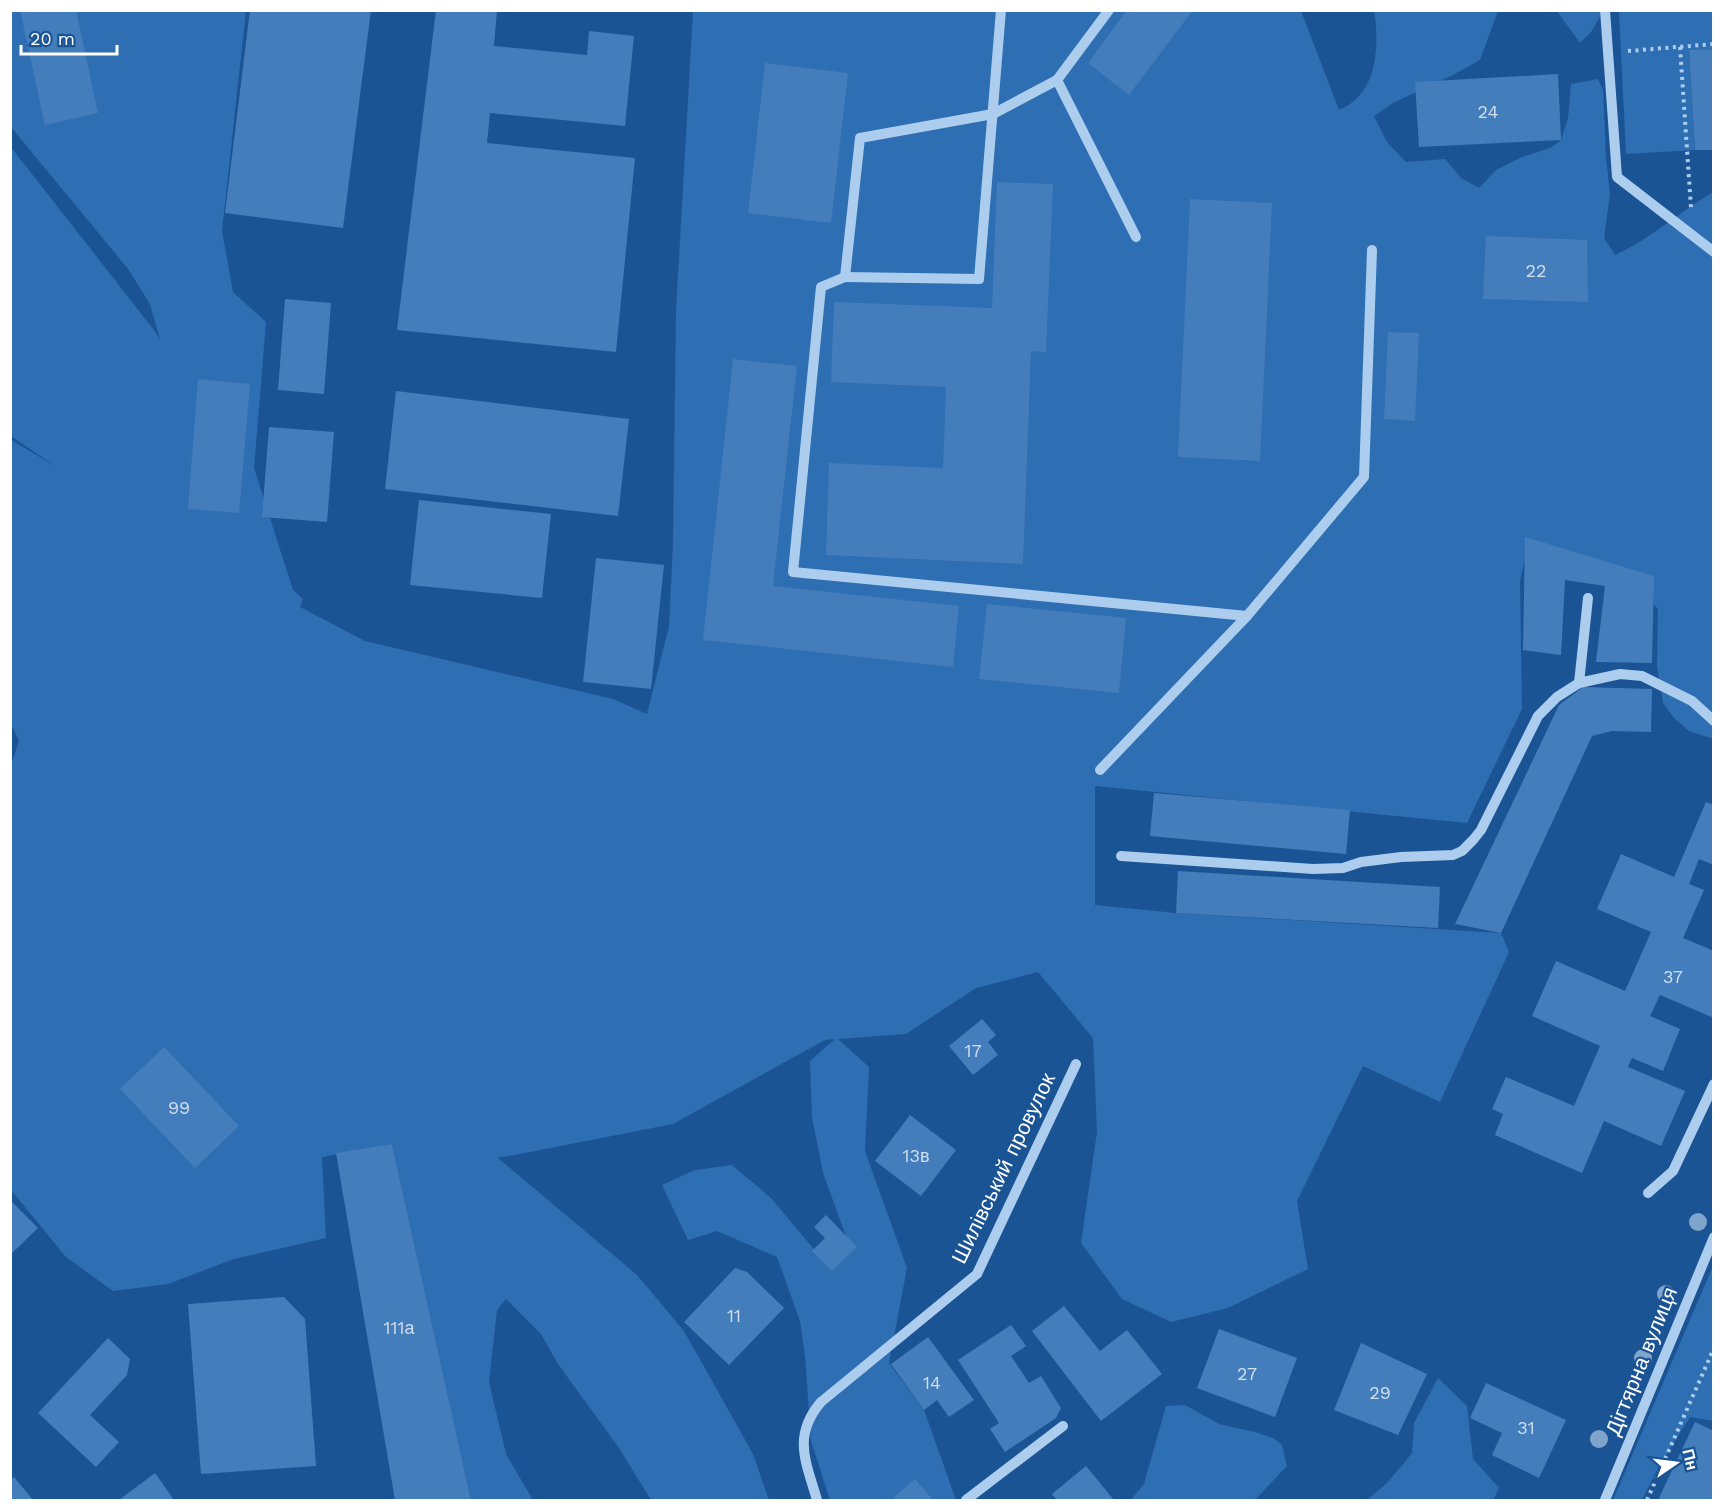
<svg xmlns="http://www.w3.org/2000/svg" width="1724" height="1511" font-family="'Work Sans',sans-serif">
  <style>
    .green { fill: #2e6eb2 }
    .building { fill: #447dbb }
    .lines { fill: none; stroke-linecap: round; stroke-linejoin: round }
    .path { stroke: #adcdef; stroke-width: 4; stroke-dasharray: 3 4.5; stroke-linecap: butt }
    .minor { stroke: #adcdef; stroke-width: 10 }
    .tree { fill: #80a5cd }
    .labels { text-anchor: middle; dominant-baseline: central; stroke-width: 4.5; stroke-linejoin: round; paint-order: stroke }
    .number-label { font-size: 18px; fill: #d0deee }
    .street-label { font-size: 21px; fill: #fff; stroke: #1b5494 }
  </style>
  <rect width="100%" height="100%" fill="#1b5494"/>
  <g class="green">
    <polygon points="1638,10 1713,11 1713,49 1689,50 1695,150 1626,154 1619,12"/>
    <path d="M11 11H246L222 231 233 292 266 322 254 468 293 590 303 599 300 607 365 641 613 699 647 714 669 626 673 543 676 311 693 11H1301L1339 110C1345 107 1351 104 1355 100 1378 80 1379 38 1374 11H1498L1480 60 1453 75 1393 103 1374 116 1387 142 1406 162 1445 159 1461 178 1479 188 1496 170 1522 157 1550 148 1561 140 1568 118 1571 84 1598 79 1603 90 1606 157 1610 194 1604 238 1615 255C1650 239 1680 212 1713 192V739L1689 731 1674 718 1663 703 1657 667 1658 609 1638 589 1527 548 1520 581 1522 709 1467 823 1095 786V905L1176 913 1501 933 1509 952 1440 1102 1363 1066 1297 1201 1308 1269 1228 1308 1171 1322 1122 1299 1081 1243 1097 1132 1093 1038 1038 972 976 988 906 1034 838 1039 869 1067 865 1151 907 1268 889 1363 924 1410 956 1500H830L811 1441 805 1356 800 1321 777 1257 717 1231 688 1240 662 1185 695 1170 732 1165 771 1198 828 1266 846 1236 823 1173 812 1117 810 1061 835 1039 825 1040 673 1124 504 1157H497L637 1275 684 1331 753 1454 769 1500H651L619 1448 558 1364 541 1334 506 1299 497 1310 489 1382 506 1454 533 1500H471L392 1144 322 1157 326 1238 234 1259 168 1284 113 1291 66 1257 11 1190 10 768 19 741 10 722 11 440 55 466 11 436 10 146 154 330 160 340 150 304 128 269 11 127Z"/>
    <polygon points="1557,11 1603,11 1592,31 1580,43"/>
    <polygon points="1713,1266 1713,1421 1690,1417 1657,1470 1642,1500 1613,1500"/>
    <polygon points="1438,1378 1467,1406 1473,1459 1499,1488 1493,1500 1367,1500 1387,1483 1412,1453 1414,1423"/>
    <polygon points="1185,1405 1219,1424 1255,1432 1273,1438 1282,1445 1287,1466 1255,1500 1131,1500 1144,1484 1166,1406"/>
  </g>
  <g class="building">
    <polygon points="20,10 76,10 98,113 45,125"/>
    <polygon points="250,10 371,10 343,228 225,213"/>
    <polygon points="436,10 497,10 494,46 587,55 589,31 634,36 625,126 490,113 487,143 635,158 616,352 397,330"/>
    <polygon points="1127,10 1193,10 1129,95 1088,63"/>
    <polygon points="1714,49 1714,150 1695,150 1689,50"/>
    <polygon points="765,63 848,73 831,223 748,213"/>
    <polygon points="1558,74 1561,140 1419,147 1415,82"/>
    <polygon points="997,182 1053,184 1046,352 1031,351 1023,564 826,555 829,463 943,468 946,387 831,382 834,302 992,308"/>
    <polygon points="1190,199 1272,203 1260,461 1178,457"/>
    <polygon points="1486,236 1587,240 1588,302 1483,299"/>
    <polygon points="285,299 331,303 324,394 278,390"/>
    <polygon points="1388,332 1419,333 1415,421 1384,419"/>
    <polygon points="733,359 797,366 773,586 959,606 953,667 703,640"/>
    <polygon points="198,379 250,384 239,513 188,509"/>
    <polygon points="396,391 629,419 618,516 385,489"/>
    <polygon points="269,427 334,432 327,522 262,517"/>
    <polygon points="419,500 551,514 542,598 410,585"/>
    <polygon points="1525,537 1654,576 1652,663 1596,662 1605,586 1565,580 1561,655 1523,650"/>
    <polygon points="596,558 664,565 651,689 583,682"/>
    <polygon points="987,604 1126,618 1119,693 979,679"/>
    <polygon points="1583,687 1652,689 1651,732 1612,731 1592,736 1501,933 1455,924 1559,705"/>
    <polygon points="1154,793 1350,810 1346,854 1150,836"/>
    <polygon points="1706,802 1714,805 1714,865 1699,859 1689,884 1704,890 1683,938 1714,951 1714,1018 1660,995 1650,1016 1680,1029 1663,1071 1632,1058 1628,1067 1685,1091 1661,1146 1604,1121 1582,1173 1495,1135 1503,1114 1492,1109 1506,1077 1574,1106 1600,1046 1532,1016 1556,961 1625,991 1651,932 1597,909 1621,854 1674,877"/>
    <polygon points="1178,871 1440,887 1438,928 1176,913"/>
    <polygon points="982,1019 996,1035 988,1042 998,1055 973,1075 949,1046"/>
    <polygon points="164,1047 239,1126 195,1168 120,1089"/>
    <polygon points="910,1115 956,1150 921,1196 875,1161"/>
    <polygon points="392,1144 471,1500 395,1500 336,1153"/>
    <polygon points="10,1200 38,1228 10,1255"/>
    <polygon points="826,1215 857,1247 832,1271 812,1251 825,1238 814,1227"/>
    <polygon points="735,1268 747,1272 784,1308 729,1365 684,1322"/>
    <polygon points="284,1297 305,1319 316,1466 201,1474 188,1304"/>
    <polygon points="1064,1306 1100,1351 1127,1330 1162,1374 1101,1421 1032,1331"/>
    <polygon points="1011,1325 1026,1346 1011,1356 1029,1383 1041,1376 1061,1408 1056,1418 1005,1452 990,1429 999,1423 958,1360"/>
    <polygon points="1219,1329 1297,1358 1275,1417 1197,1388"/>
    <polygon points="928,1337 974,1400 949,1417 937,1400 924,1410 891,1364"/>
    <polygon points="108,1338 130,1359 127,1375 90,1415 119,1442 96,1467 38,1413"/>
    <polygon points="1361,1343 1427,1374 1398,1435 1334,1410"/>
    <polygon points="1486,1383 1566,1420 1539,1478 1492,1455 1502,1433 1470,1418"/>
    <polygon points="1695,1422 1714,1431 1714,1500 1658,1500"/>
    <polygon points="1086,1466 1114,1500 1057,1500 1052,1494"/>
    <polygon points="155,1473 174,1500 119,1500"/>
    <polygon points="14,1477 33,1500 10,1500 10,1480"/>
    <polygon points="915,1479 933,1500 891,1500"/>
  </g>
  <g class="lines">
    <g class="path">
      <polyline points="1680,47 1691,208"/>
      <polyline points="1628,51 1714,44"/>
      <polyline points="1647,1500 1714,1348"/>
    </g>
    <g class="minor">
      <polyline points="1109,10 1057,80 993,114 860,138 845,277 821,287 793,572 1247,616"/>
      <polyline points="1605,10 1617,177 1714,252"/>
      <polyline points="1057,80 1136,237"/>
      <polyline points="845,277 979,279 1001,10"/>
      <polyline points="1588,598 1579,683 1620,674 1642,676 1692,701 1714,721"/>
      <polyline points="1100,770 1247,616 1364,477 1372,250"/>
      <polyline points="1121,856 1313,869 1343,868 1361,862 1401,857 1453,855 1462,851 1473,840 1481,830 1538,716 1557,697 1579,683"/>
      <polyline points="1648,1193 1673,1171 1714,1084"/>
      <path d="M817 1500C806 1462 792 1436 821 1402L977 1274 1076 1064"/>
      <polyline points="966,1500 1063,1426"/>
      <polyline points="1605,1500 1714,1237"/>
    </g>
  </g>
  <g class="tree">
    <circle cx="1698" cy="1222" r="9"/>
    <circle cx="1666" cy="1294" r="9"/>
    <circle cx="1643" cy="1358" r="9"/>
    <circle cx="1599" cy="1439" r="9"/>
  </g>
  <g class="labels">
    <g class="number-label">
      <text x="1488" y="111">24</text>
      <text x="1536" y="270">22</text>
      <text x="1673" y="976">37</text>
      <text x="973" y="1050">17</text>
      <text x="179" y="1107">99</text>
      <text x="916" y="1155">13в</text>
      <text x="734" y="1315">11</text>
      <text x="399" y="1327">111а</text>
      <text x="1247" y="1373">27</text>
      <text x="932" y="1382">14</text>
      <text x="1380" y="1392">29</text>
      <text x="1526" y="1427">31</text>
    </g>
    <g class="street-label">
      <text transform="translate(1003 1168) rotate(-64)">Шилівський провулок</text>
      <text transform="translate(1641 1361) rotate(-68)">Дігтярна вулиця</text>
    </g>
  </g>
  <rect width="1724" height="1511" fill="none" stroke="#ffffff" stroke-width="24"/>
  <g transform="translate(1676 1463) rotate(76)" stroke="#1b5494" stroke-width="4.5" paint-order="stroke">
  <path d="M0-4.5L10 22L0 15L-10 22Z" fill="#ffffff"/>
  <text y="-9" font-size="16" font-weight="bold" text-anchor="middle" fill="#ffffff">Пн</text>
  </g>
  <path d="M21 45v9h96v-9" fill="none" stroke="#ffffff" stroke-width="3"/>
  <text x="30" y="45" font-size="18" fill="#ffffff" stroke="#1b5494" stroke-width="4.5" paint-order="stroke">20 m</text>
</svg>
